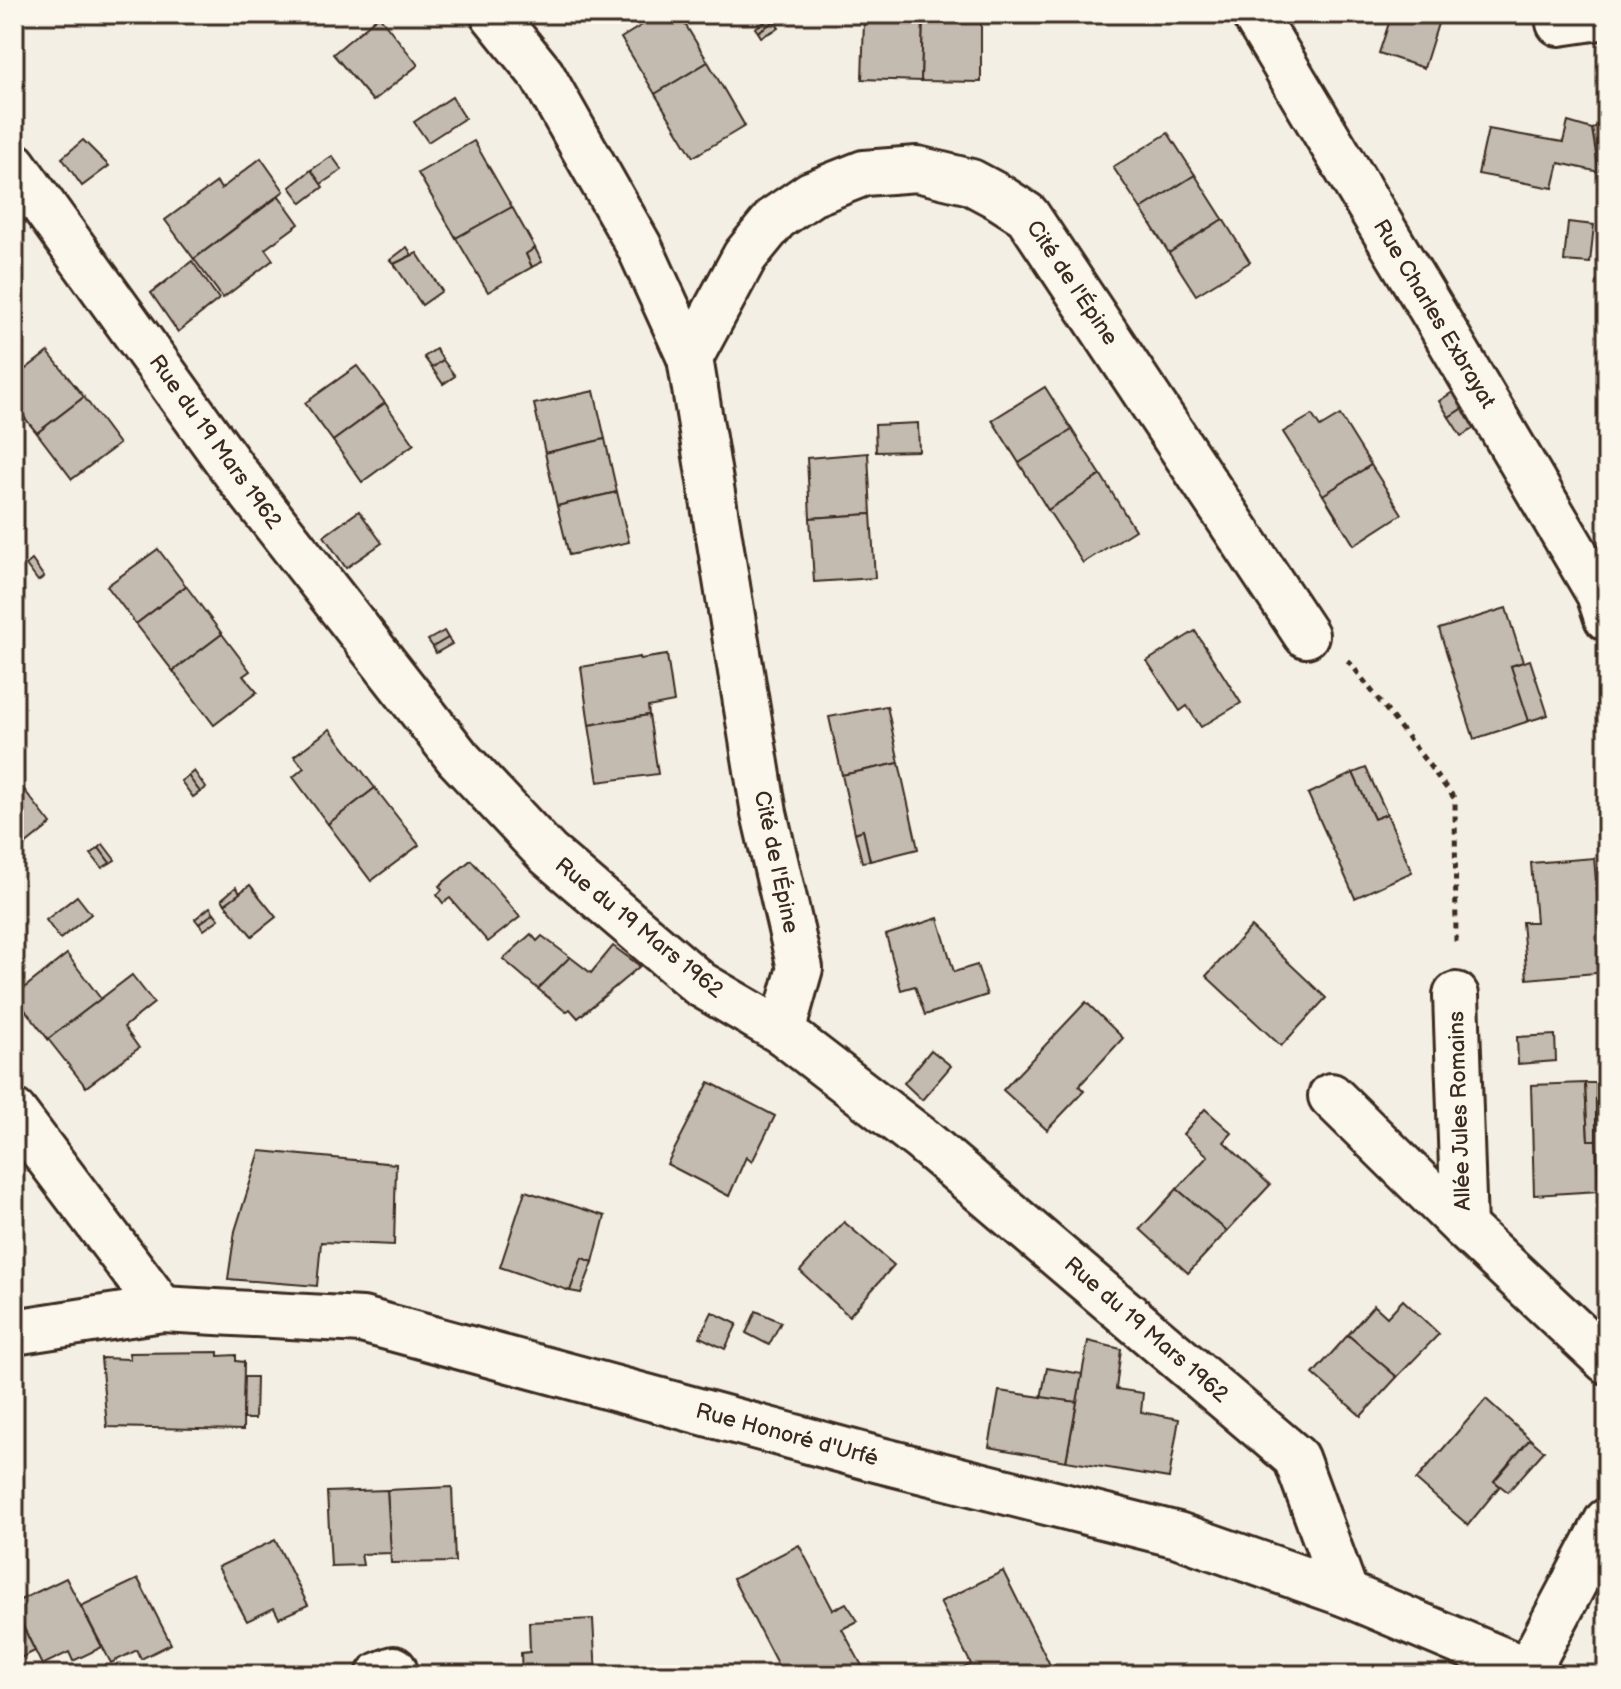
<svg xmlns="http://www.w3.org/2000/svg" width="1621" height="1689" font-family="'Balsamiq Sans',sans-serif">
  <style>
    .building { fill: #c3bbb0; stroke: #3b2a1e; stroke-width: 2 }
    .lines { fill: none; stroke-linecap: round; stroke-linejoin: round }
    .street-casing { stroke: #3b2a1e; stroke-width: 50 }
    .path { stroke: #3b2a1e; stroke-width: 5; stroke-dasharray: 6 6; stroke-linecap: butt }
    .street { stroke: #fbf7ec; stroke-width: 44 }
    .labels { text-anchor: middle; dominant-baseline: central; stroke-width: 7; stroke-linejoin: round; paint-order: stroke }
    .street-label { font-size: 22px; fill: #3b2a1e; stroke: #fbf7ec }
  </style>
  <rect width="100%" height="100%" fill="#f3efe4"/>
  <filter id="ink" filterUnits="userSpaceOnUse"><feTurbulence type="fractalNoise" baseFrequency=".0125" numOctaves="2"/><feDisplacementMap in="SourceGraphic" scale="16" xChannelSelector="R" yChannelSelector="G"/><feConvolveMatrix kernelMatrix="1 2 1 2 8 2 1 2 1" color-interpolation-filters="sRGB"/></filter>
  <g filter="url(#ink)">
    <g class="building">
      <polygon points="660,14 679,14 708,62 655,94 621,38"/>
      <polygon points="1392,14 1441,14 1424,68 1379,53"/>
      <polygon points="379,16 418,65 373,101 333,54"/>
      <polygon points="773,17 775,21 758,32 755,28"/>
      <polygon points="775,21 779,28 761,37 758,32"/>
      <polygon points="864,22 923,22 921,81 862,79"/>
      <polygon points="923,22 981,23 981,82 921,81"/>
      <polygon points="708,62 745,126 693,157 655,94"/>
      <polygon points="452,97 465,118 428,142 414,122"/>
      <polygon points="1607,119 1607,167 1599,172 1592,129"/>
      <polygon points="1568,122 1592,129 1599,172 1559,163 1553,188 1478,174 1488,129 1563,142"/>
      <polygon points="1168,133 1195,175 1141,209 1113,167"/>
      <polygon points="83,140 109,166 82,186 62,158"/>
      <polygon points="474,141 512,207 456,238 418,173"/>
      <polygon points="332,156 342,170 321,184 311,170"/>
      <polygon points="261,158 284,191 194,259 165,220 217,182 221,189"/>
      <polygon points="311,170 323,187 302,203 290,187"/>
      <polygon points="1195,175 1223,219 1169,253 1141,209"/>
      <polygon points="279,196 299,224 265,249 273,260 223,298 194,259"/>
      <polygon points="512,207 535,248 526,254 532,267 488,292 456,238"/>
      <polygon points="1223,219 1250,262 1196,295 1169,253"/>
      <polygon points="1568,222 1594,225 1590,263 1564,261"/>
      <polygon points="407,247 412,255 394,264 390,260"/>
      <polygon points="535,248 542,262 532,267 526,254"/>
      <polygon points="417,253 442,291 422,305 394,264"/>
      <polygon points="192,261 219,299 178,332 151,293"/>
      <polygon points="436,349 443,360 432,368 424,357"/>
      <polygon points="48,352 84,397 37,433 14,405 14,378"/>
      <polygon points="443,360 455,376 443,384 432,368"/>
      <polygon points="357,366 385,403 333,441 305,403"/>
      <polygon points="1045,387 1072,430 1019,463 992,420"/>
      <polygon points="1456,390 1466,406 1449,417 1439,401"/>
      <polygon points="594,391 605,439 545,453 534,404"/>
      <polygon points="84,397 119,444 72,479 37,433"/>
      <polygon points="385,403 414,444 362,482 333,441"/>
      <polygon points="1466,406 1478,426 1461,436 1449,417"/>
      <polygon points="1312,415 1320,427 1340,415 1371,465 1323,495 1283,432"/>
      <polygon points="918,423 919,451 876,452 875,425"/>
      <polygon points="1072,430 1101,475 1048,510 1019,463"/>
      <polygon points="605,439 617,492 557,506 545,453"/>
      <polygon points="868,453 871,514 810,518 807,458"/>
      <polygon points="1371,465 1402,514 1354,545 1323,495"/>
      <polygon points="1101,475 1135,530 1083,563 1048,510"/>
      <polygon points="617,492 629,542 569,555 557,506"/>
      <polygon points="359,511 382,543 346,568 324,536"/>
      <polygon points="871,514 875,578 814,582 810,518"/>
      <polygon points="158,549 186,586 136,624 107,586"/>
      <polygon points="32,560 44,577 38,581 26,565"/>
      <polygon points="186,586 222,634 173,671 136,624"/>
      <polygon points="1506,608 1523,662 1511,666 1529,721 1474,739 1439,629"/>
      <polygon points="444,631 448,638 433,647 428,640"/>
      <polygon points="1195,631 1241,703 1201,727 1187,706 1180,711 1147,661"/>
      <polygon points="222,634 250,671 243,676 257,692 214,725 173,671"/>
      <polygon points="448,638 452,644 436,653 433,647"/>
      <polygon points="667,655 674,702 648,707 649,715 589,725 581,667 640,657 640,659"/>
      <polygon points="1530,660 1548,715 1529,721 1511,666"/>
      <polygon points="887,706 899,763 842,775 829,717"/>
      <polygon points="649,715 658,774 598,782 589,725"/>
      <polygon points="330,729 375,788 328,824 293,777 304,768 294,756"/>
      <polygon points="899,763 918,849 870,861 863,830 855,833 842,775"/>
      <polygon points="1366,768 1387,814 1374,819 1353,773"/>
      <polygon points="194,771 206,788 200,792 188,776"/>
      <polygon points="1353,773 1374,819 1387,814 1412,872 1355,898 1308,794"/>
      <polygon points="14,776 22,787 14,793"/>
      <polygon points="188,776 200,792 193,797 181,781"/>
      <polygon points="22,787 51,824 14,854 14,793"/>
      <polygon points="375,788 419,845 371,881 328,824"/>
      <polygon points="863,830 870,861 862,862 855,833"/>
      <polygon points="103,844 115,860 110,863 99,848"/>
      <polygon points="99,848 110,863 102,868 91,854"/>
      <polygon points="1594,858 1599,916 1607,915 1607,972 1527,979 1522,922 1536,922 1531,863"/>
      <polygon points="471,860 520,917 488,942 450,898 443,903 437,895 442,890 439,886"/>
      <polygon points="250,885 276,917 252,936 225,904"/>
      <polygon points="236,887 240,893 225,904 222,899"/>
      <polygon points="77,896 91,914 60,939 46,920"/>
      <polygon points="210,907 214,913 199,924 195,919"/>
      <polygon points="214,913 219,919 204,930 199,924"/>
      <polygon points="938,918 954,972 977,965 987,995 925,1015 915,986 901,990 886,935"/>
      <polygon points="1251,927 1326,998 1281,1046 1206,976"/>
      <polygon points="531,934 537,941 542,936 570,957 538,989 503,959"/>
      <polygon points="613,946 640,966 578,1018 570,1009 566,1012 538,989 570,957 591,973"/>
      <polygon points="67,954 101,999 48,1039 14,996"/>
      <polygon points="132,975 154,1003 124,1027 139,1048 86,1087 48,1039"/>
      <polygon points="1086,1002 1123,1038 1079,1086 1084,1091 1047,1130 1003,1090"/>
      <polygon points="1555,1035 1556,1061 1518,1064 1517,1037"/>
      <polygon points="931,1050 951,1066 922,1100 904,1083"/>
      <polygon points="709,1082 775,1116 752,1162 746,1157 729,1196 667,1164"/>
      <polygon points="1585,1083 1588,1140 1596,1140 1599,1191 1534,1195 1531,1085"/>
      <polygon points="1585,1083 1596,1083 1596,1140 1588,1140"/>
      <polygon points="1205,1109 1232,1133 1224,1142 1270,1185 1227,1231 1177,1189 1208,1156 1183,1134"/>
      <polygon points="260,1151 396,1164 394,1245 321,1242 317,1286 228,1279 235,1231"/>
      <polygon points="1177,1189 1227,1231 1188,1273 1140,1229"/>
      <polygon points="525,1191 605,1216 593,1262 582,1258 570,1291 500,1267"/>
      <polygon points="844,1222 894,1265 849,1316 800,1271"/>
      <polygon points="582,1258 593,1262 581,1293 570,1291"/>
      <polygon points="1403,1300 1439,1334 1397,1377 1348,1335 1374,1305 1387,1317"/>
      <polygon points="756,1311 781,1322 769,1345 746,1333"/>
      <polygon points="712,1312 737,1324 725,1349 700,1337"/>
      <polygon points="1348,1335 1397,1377 1361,1416 1313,1374"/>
      <polygon points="1088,1341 1121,1349 1116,1389 1143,1393 1141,1412 1179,1419 1169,1478 1066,1461"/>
      <polygon points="218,1352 218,1356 236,1355 236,1361 244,1362 243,1430 107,1427 101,1358 130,1359 129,1353"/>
      <polygon points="1047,1368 1082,1374 1077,1402 1041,1398"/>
      <polygon points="244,1377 256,1377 255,1419 243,1419"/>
      <polygon points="999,1391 1077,1402 1066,1461 989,1447"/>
      <polygon points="1486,1399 1530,1439 1494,1481 1500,1486 1468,1525 1416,1480"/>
      <polygon points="1530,1439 1544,1451 1508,1492 1494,1481"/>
      <polygon points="452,1487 455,1562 391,1563 387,1490"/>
      <polygon points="387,1490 391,1553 361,1554 363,1565 331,1566 327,1492"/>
      <polygon points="275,1540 308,1605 279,1618 274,1608 247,1621 218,1567"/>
      <polygon points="799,1545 833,1610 846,1603 858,1621 842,1629 867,1675 783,1675 733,1579"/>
      <polygon points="1003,1571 1055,1675 958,1675 956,1672 971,1664 940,1602"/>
      <polygon points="66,1578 102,1647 73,1661 69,1652 42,1665 14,1608 14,1603"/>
      <polygon points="138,1579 171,1644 141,1659 137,1650 111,1663 81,1606"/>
      <polygon points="14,1608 35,1651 14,1661"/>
      <polygon points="593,1619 596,1675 522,1675 521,1653 530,1652 529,1622"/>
    </g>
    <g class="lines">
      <defs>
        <g id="street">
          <polyline points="493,14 542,75 639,246 690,358"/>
          <polyline points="1254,14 1439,322 1578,558 1599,594 1607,618"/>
          <polyline points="1559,23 1607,16"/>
          <polyline points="14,165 238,476 458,758 548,854 700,984 782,1032 921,1139 1296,1458 1346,1594"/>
          <polyline points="1456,995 1464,1227"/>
          <polyline points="782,1032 800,968 764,813 690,358 745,256 776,218 811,194 864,173 917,169 971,182 999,197 1027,215 1306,635"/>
          <polyline points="1331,1096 1464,1227 1607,1361"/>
          <polyline points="14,1112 162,1309"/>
          <polyline points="14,1332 162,1309 362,1320 872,1458 1178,1535 1346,1594 1538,1675"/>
          <polyline points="1528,1670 1607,1521"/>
          <polyline points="379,1675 394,1669"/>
        </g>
      </defs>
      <use href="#street" class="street-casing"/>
      <g class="path">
        <polyline points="1600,499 1605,466 1607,465"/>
        <polyline points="1347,661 1351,664 1455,799 1456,946"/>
      </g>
      <use href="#street" class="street"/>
    </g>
  </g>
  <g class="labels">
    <g class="street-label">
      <text transform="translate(1072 283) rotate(56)">Cité de l'Épine</text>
      <text transform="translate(1434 314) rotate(59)">Rue Charles Exbrayat</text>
      <text transform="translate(215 442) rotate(54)">Rue du 19 Mars 1962</text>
      <text transform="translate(776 862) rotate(78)">Cité de l'Épine</text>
      <text transform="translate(639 928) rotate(39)">Rue du 19 Mars 1962</text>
      <text transform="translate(1460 1111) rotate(-92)">Allée Jules Romains</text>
      <text transform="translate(1146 1330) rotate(41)">Rue du 19 Mars 1962</text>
      <text transform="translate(787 1435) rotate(15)">Rue Honoré d'Urfé</text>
    </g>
  </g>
  <rect width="1621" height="1689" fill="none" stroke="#fbf7ec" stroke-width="48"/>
  <rect x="24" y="24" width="1573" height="1641" fill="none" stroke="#3b2a1e" stroke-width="3" filter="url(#ink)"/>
</svg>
